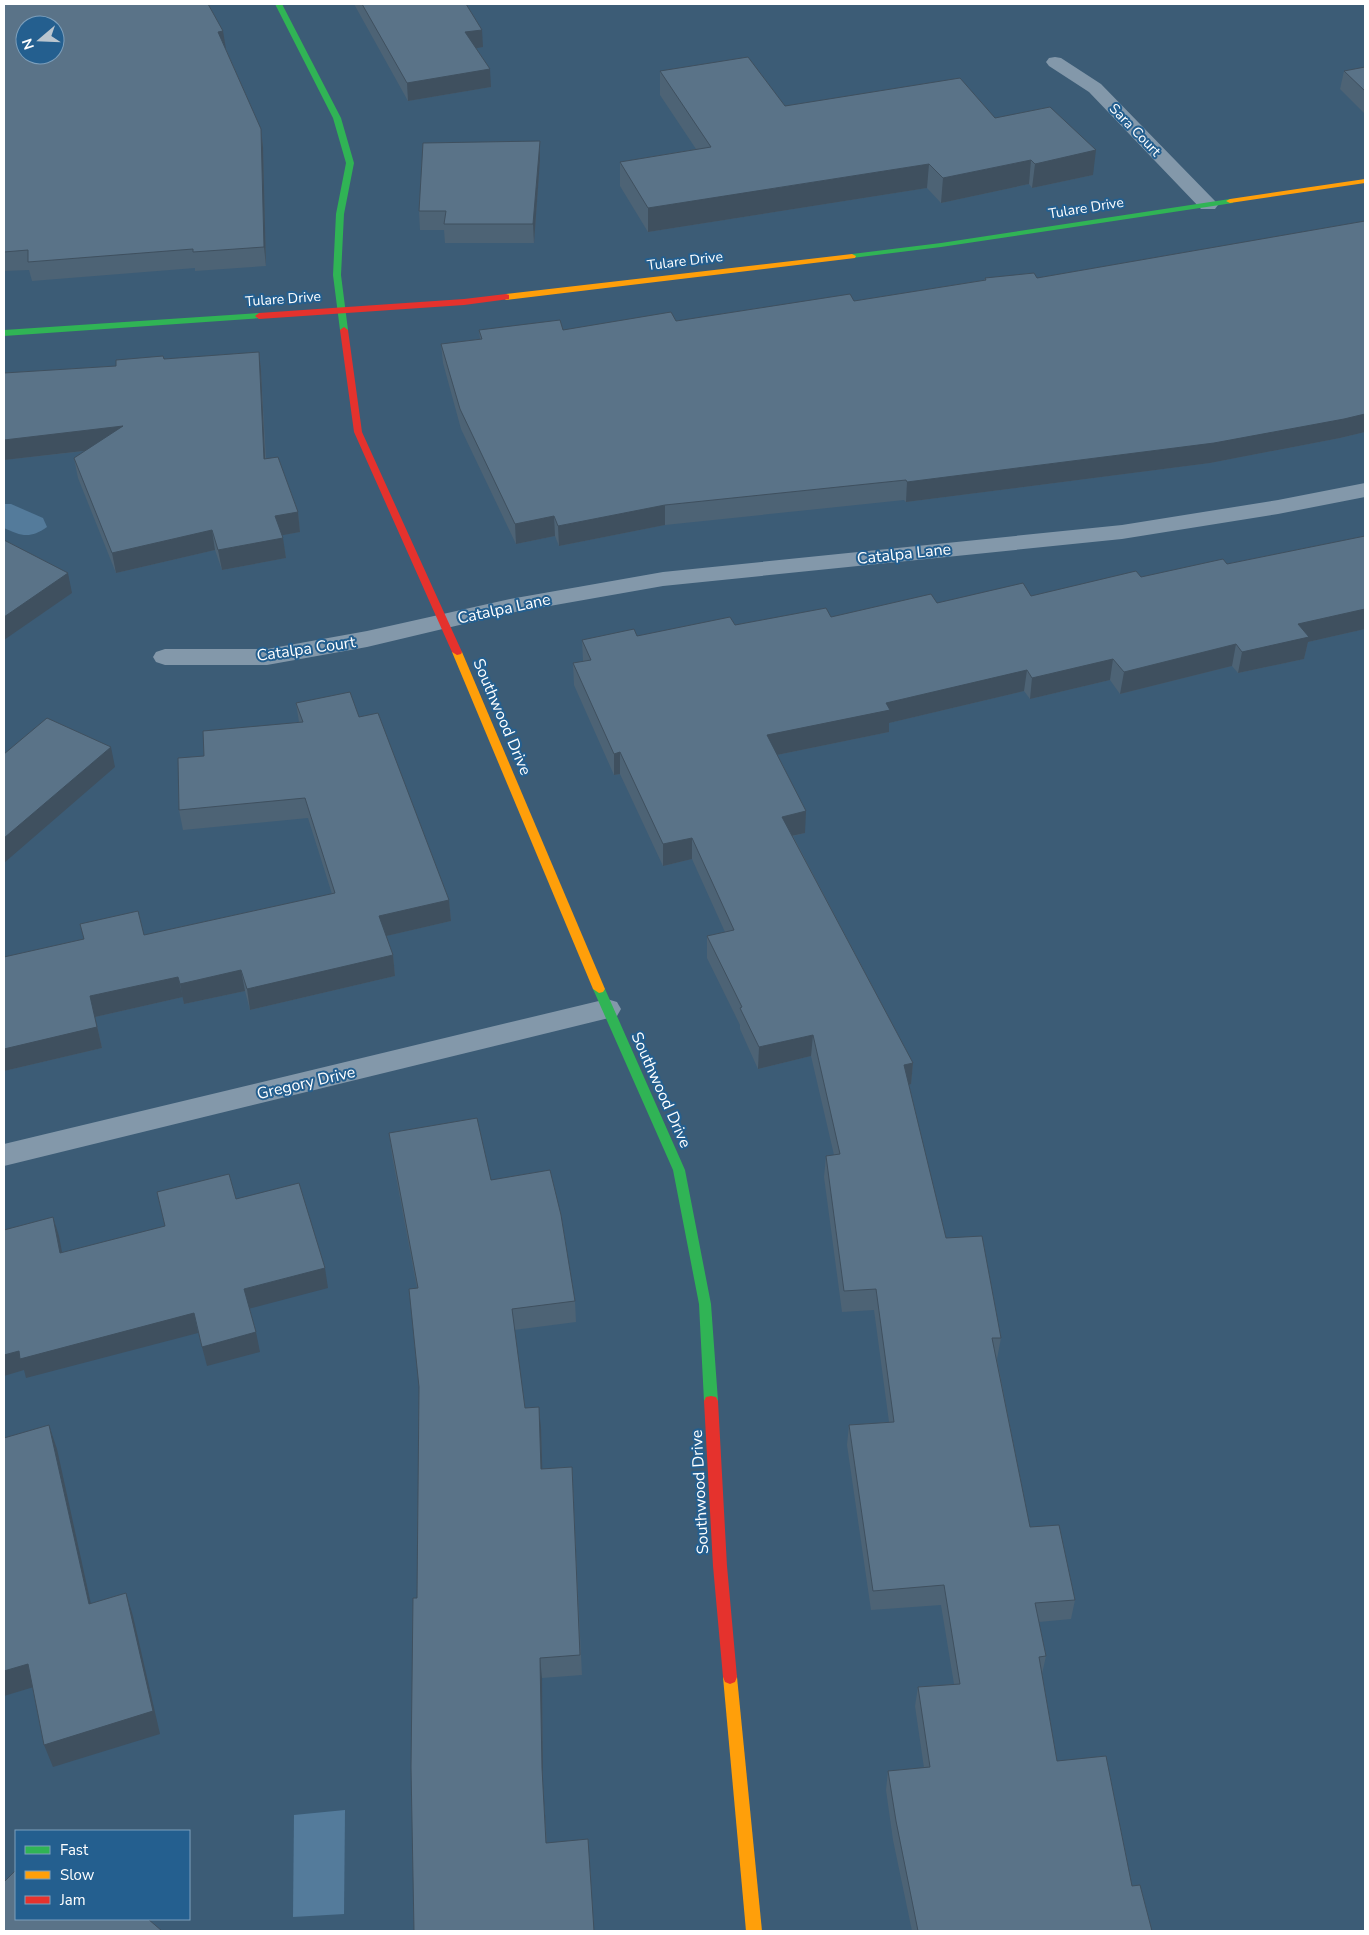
<svg xmlns="http://www.w3.org/2000/svg" width="1369" height="1935" font-family="'Nunito Sans',sans-serif">
  <style>
    .water { fill: #547b9b }
    .lines { fill: none; stroke-linecap: round; stroke-linejoin: round }
    .street { fill: #8398aa; fill-rule: evenodd }
    .fast { fill: #30b455; fill-rule: evenodd }
    .slow { fill: #ff9f0a; fill-rule: evenodd }
    .jam { fill: #e5322d; fill-rule: evenodd }
    .wall { fill: #4d6375 }
    .shaded-wall { fill: #3f505f }
    .building { fill: #5a7388; stroke: #3f505f; fill-rule: evenodd }
    .labels { text-anchor: middle; dominant-baseline: central; stroke-width: 4; stroke-linejoin: round; paint-order: stroke }
    .far-street-label { font-size: 14px; fill: #fff; stroke: #245f8f }
    .street-label { font-size: 16px; fill: #fff; stroke: #245f8f }
  </style>
  <rect width="100%" height="100%" fill="#3c5c76"/>
  <g class="water">
    <path d="M4 504H11L43 518 47 527C30 539 21 536 4 528Z"/>
    <polygon points="345,1810 344,1914 293,1917 294,1815"/>
  </g>
  <g class="lines">
    <g class="street">
      <polygon points="1055,57 1061,58 1101,84 1215,201 1218,205 1215,209 1201,209 1089,92 1049,66 1046,62 1049,58"/>
      <polygon points="1365,483 1365,497 1278,514 1122,539 663,586 510,613 367,647 267,665 165,665 156,662 153,657 156,652 165,649 267,649 367,631 510,599 663,572 1122,525 1278,500"/>
      <polygon points="607,999 617,1002 621,1009 617,1016 4,1166 4,1144"/>
    </g>
    <g class="fast">
      <polygon points="275,4 282,4 341,118 354,163 344,214 341,275 348,330 344,333 340,330 333,275 336,214 346,163 333,118"/>
      <polygon points="1230,199 1233,199 1233,203 941,247 852,258 848,256 852,254 941,243"/>
      <polygon points="259,313 263,316 262,318 4,336 4,330"/>
      <polygon points="599,985 605,989 685,1170 711,1304 718,1401 716,1405 711,1406 706,1405 704,1401 699,1304 673,1170 593,989"/>
    </g>
    <g class="slow">
      <polygon points="1365,179 1365,183 1230,203 1226,201 1230,199"/>
      <polygon points="852,254 856,256 855,258 506,300 502,297 506,294"/>
      <polygon points="457,649 462,652 605,989 603,992 599,993 593,989 452,652"/>
      <polygon points="730,1670 735,1672 737,1677 762,1931 746,1931 723,1677 725,1672"/>
    </g>
    <g class="jam">
      <polygon points="506,294 509,295 509,299 464,305 259,319 255,316 259,313 464,299"/>
      <polygon points="344,327 348,330 362,432 462,652 461,654 457,655 452,652 354,432 340,330"/>
      <polygon points="711,1396 716,1397 718,1401 727,1566 737,1677 735,1682 730,1684 725,1682 723,1677 713,1566 704,1401 706,1397"/>
    </g>
  </g>
  <g class="wall">
    <polygon points="4,4 226,49 261,129 263,147 266,266 195,271 195,268 32,281 29,270 4,271"/>
    <polygon points="354,4 466,4 483,47 476,48 491,87 408,101"/>
    <polygon points="1365,67 1365,114 1340,89 1344,71"/>
    <polygon points="660,71 785,106 995,118 1093,175 1032,188 1029,184 941,203 927,188 648,232 620,186 620,162 696,149 660,95"/>
    <polygon points="540,141 540,160 534,243 445,243 444,230 420,230 419,211"/>
    <polygon points="1365,221 1365,432 1340,438 1210,463 906,502 904,500 665,525 559,546 555,536 516,544 461,429 443,363 441,344 480,339 479,330 563,330 676,321 854,301 984,280 985,278 1037,278"/>
    <polygon points="259,352 261,371 266,459 298,512 300,532 282,535 286,558 222,570 215,550 116,573 78,478 74,458 85,451 4,460 4,373 116,366 164,359"/>
    <polygon points="1365,536 1365,629 1308,642 1304,659 1238,673 1232,666 1120,694 1110,680 1030,699 1024,691 889,723 889,732 777,755 805,833 793,836 913,1063 911,1084 908,1085 946,1238 1001,1338 997,1359 1030,1527 1075,1600 1071,1619 1039,1622 1046,1656 1042,1674 1057,1761 1132,1886 1152,1931 912,1931 893,1840 886,1790 888,1771 924,1768 915,1706 918,1687 954,1684 941,1605 871,1610 847,1445 849,1425 889,1422 874,1310 842,1312 824,1177 826,1156 834,1155 811,1056 758,1069 740,1029 740,1025 707,958 707,936 725,932 692,859 663,866 620,774 614,775 574,685 573,663 583,661 582,640 637,636 735,625 831,617 937,603 1031,596 1141,577 1227,564"/>
    <polygon points="296,703 359,717 449,900 451,921 386,936 393,955 395,976 250,1010 245,991 184,1004 183,997 95,1017 102,1048 4,1071 144,935 332,894 308,818 183,830 179,810 204,756 299,722"/>
    <polygon points="389,1133 491,1180 575,1301 576,1322 514,1330 525,1408 541,1429 542,1469 572,1467 582,1675 542,1678 543,1788 547,1843 594,1931 417,1598 419,1387 417,1288 392,1155"/>
  </g>
  <g class="shaded-wall">
    <polygon points="482,30 483,47 467,50 465,32"/>
    <polygon points="223,31 226,49 218,32"/>
    <polygon points="490,69 491,87 408,101 407,83"/>
    <polygon points="261,129 263,147 266,266 264,247"/>
    <polygon points="540,141 540,160 534,243 533,224"/>
    <polygon points="1096,150 1093,175 1032,188 1035,164"/>
    <polygon points="1031,160 1029,184 941,203 943,178"/>
    <polygon points="929,164 927,188 648,232 648,208"/>
    <polygon points="259,352 261,371 266,479 264,459"/>
    <polygon points="1365,414 1365,432 1340,438 1210,463 906,502 907,482"/>
    <polygon points="123,426 127,446 4,460 4,440"/>
    <polygon points="665,505 665,525 559,546 558,526"/>
    <polygon points="298,512 300,532 278,536 275,516"/>
    <polygon points="554,516 555,536 516,544 515,524"/>
    <polygon points="212,530 215,550 116,573 112,553"/>
    <polygon points="283,538 286,558 222,570 218,550"/>
    <polygon points="68,573 72,593 4,640 4,617"/>
    <polygon points="1365,609 1365,629 1308,642 1304,659 1238,673 1242,652 1298,624"/>
    <polygon points="1236,644 1232,666 1120,694 1124,672"/>
    <polygon points="1113,659 1110,680 1030,699 1032,678"/>
    <polygon points="1027,670 1024,691 889,723 889,732 767,757 767,735 886,703"/>
    <polygon points="111,747 115,767 4,863 4,838"/>
    <polygon points="620,752 620,774 614,775 614,754"/>
    <polygon points="806,811 805,833 782,838 782,817"/>
    <polygon points="692,838 692,859 663,866 663,844"/>
    <polygon points="449,900 451,921 382,937 379,916"/>
    <polygon points="393,955 395,976 250,1010 247,989"/>
    <polygon points="241,970 245,991 184,1004 180,984"/>
    <polygon points="178,977 183,997 95,1017 102,1048 4,1071 4,1049 90,996"/>
    <polygon points="813,1035 811,1056 758,1069 759,1047"/>
    <polygon points="913,1063 911,1084 902,1087 904,1065"/>
    <polygon points="53,1217 59,1236 66,1273 60,1253"/>
    <polygon points="325,1268 328,1288 248,1309 244,1289"/>
    <polygon points="194,1313 198,1333 26,1378 24,1370 4,1376 4,1355 19,1351"/>
    <polygon points="256,1332 260,1352 207,1366 202,1347"/>
    <polygon points="539,1407 541,1429 543,1490 541,1469"/>
    <polygon points="49,1425 57,1449 96,1627 89,1604"/>
    <polygon points="126,1593 133,1616 160,1734 53,1767 44,1745"/>
    <polygon points="540,1658 542,1678 543,1788 548,1862 542,1768"/>
    <polygon points="28,1664 37,1686 4,1696 4,1671"/>
  </g>
  <g class="building">
    <path d="M4 4H208L223 31 218 32 261 129 264 247 193 252V249L28 262V250L4 252ZM25 25H55V55H25Z"/>
    <polygon points="362,4 466,4 482,30 465,32 490,69 407,83"/>
    <polygon points="748,57 785,106 960,78 995,118 1050,107 1096,150 1035,164 1031,160 943,178 929,164 648,208 620,162 711,147 660,71"/>
    <polygon points="1365,67 1365,91 1344,71"/>
    <polygon points="540,141 533,224 444,224 446,211 419,211 423,143"/>
    <polygon points="1365,221 1365,414 1344,419 1214,443 907,482 906,480 665,505 558,526 554,516 515,524 460,409 441,344 482,339 479,330 560,320 563,330 671,312 676,321 850,294 854,301 986,280 985,278 1034,273 1037,278"/>
    <polygon points="259,352 264,459 278,457 298,512 275,516 283,538 218,550 212,530 112,553 74,458 123,426 4,440 4,373 116,366 116,360 163,356 164,359"/>
    <polygon points="1365,536 1365,609 1298,624 1309,637 1242,652 1236,644 1124,672 1113,659 1032,678 1027,670 886,703 890,710 767,735 806,811 782,817 913,1063 904,1065 946,1238 982,1236 1001,1338 992,1338 1030,1527 1059,1525 1075,1600 1035,1603 1046,1656 1039,1657 1057,1761 1106,1756 1132,1886 1140,1885 1152,1931 918,1931 896,1821 888,1771 930,1767 918,1687 960,1684 944,1585 873,1591 849,1425 894,1422 876,1289 844,1291 826,1156 840,1154 813,1035 759,1047 740,1008 742,1007 707,936 734,930 692,838 663,844 620,752 614,754 573,663 591,660 582,640 634,629 637,636 730,617 735,625 826,608 831,617 931,594 937,603 1023,583 1031,596 1136,571 1141,577 1223,559 1227,564"/>
    <polygon points="4,540 68,573 4,617"/>
    <polygon points="350,692 359,717 378,713 449,900 379,916 393,955 247,989 241,970 180,984 178,977 90,996 97,1027 4,1049 4,957 84,939 80,924 138,911 144,935 335,893 305,798 179,810 178,758 204,756 203,731 303,722 296,703"/>
    <polygon points="47,718 111,747 4,838 4,754"/>
    <polygon points="477,1118 491,1180 550,1170 561,1215 575,1301 512,1309 525,1408 539,1407 541,1469 572,1467 580,1655 540,1658 542,1768 546,1843 588,1839 594,1931 414,1931 411,1767 413,1598 417,1598 419,1387 409,1289 418,1288 389,1133"/>
    <polygon points="229,1174 236,1199 299,1183 325,1268 244,1289 256,1332 202,1347 194,1313 20,1359 19,1351 4,1355 4,1230 53,1217 60,1253 165,1226 157,1192"/>
    <polygon points="49,1425 89,1604 126,1593 153,1711 44,1745 28,1664 4,1671 4,1438"/>
    <polygon points="16,1870 16,1919 148,1919 162,1931 4,1931 4,1882"/>
  </g>
  <g class="labels">
    <g class="far-street-label">
      <text transform="translate(1135 130) rotate(46)">Sara Court</text>
      <text transform="translate(1086 208) rotate(-9)">Tulare Drive</text>
      <text transform="translate(685 261) rotate(-7)">Tulare Drive</text>
      <text transform="translate(283 299) rotate(-4)">Tulare Drive</text>
    </g>
    <g class="street-label">
      <text transform="translate(904 554) rotate(-6)">Catalpa Lane</text>
      <text transform="translate(504 609) rotate(-12)">Catalpa Lane</text>
      <text transform="translate(306 649) rotate(-8)">Catalpa Court</text>
      <text transform="translate(502 717) rotate(67)">Southwood Drive</text>
      <text transform="translate(306 1083) rotate(-13)">Gregory Drive</text>
      <text transform="translate(661 1090) rotate(66)">Southwood Drive</text>
      <text transform="translate(700 1492) rotate(-93)">Southwood Drive</text>
    </g>
  </g>
  <rect width="1369" height="1935" fill="none" stroke="#ffffff" stroke-width="10"/>
  <rect x="15" y="1830" width="175" height="90" fill="#245f8f" stroke="#7c9fbc"/>
  <rect x="25" y="1846" width="25" height="8" fill="#30b455" stroke="#7c9fbc"/>
  <text x="60" y="1855" font-size="15" fill="#ffffff">Fast</text>
  <rect x="25" y="1871" width="25" height="8" fill="#ff9f0a" stroke="#7c9fbc"/>
  <text x="60" y="1880" font-size="15" fill="#ffffff">Slow</text>
  <rect x="25" y="1896" width="25" height="8" fill="#e5322d" stroke="#7c9fbc"/>
  <text x="60" y="1905" font-size="15" fill="#ffffff">Jam</text>
  <g transform="translate(40 40) rotate(251)"><circle r="24" fill="#245f8f" stroke="#7c9fbc"/>
  <path d="M0-4L9 19L0 12L-9 19Z" fill="#bbc6cf"/>
  <text y="-8" font-size="14" font-weight="bold" text-anchor="middle" fill="#ffffff">N</text>
  </g>
</svg>
